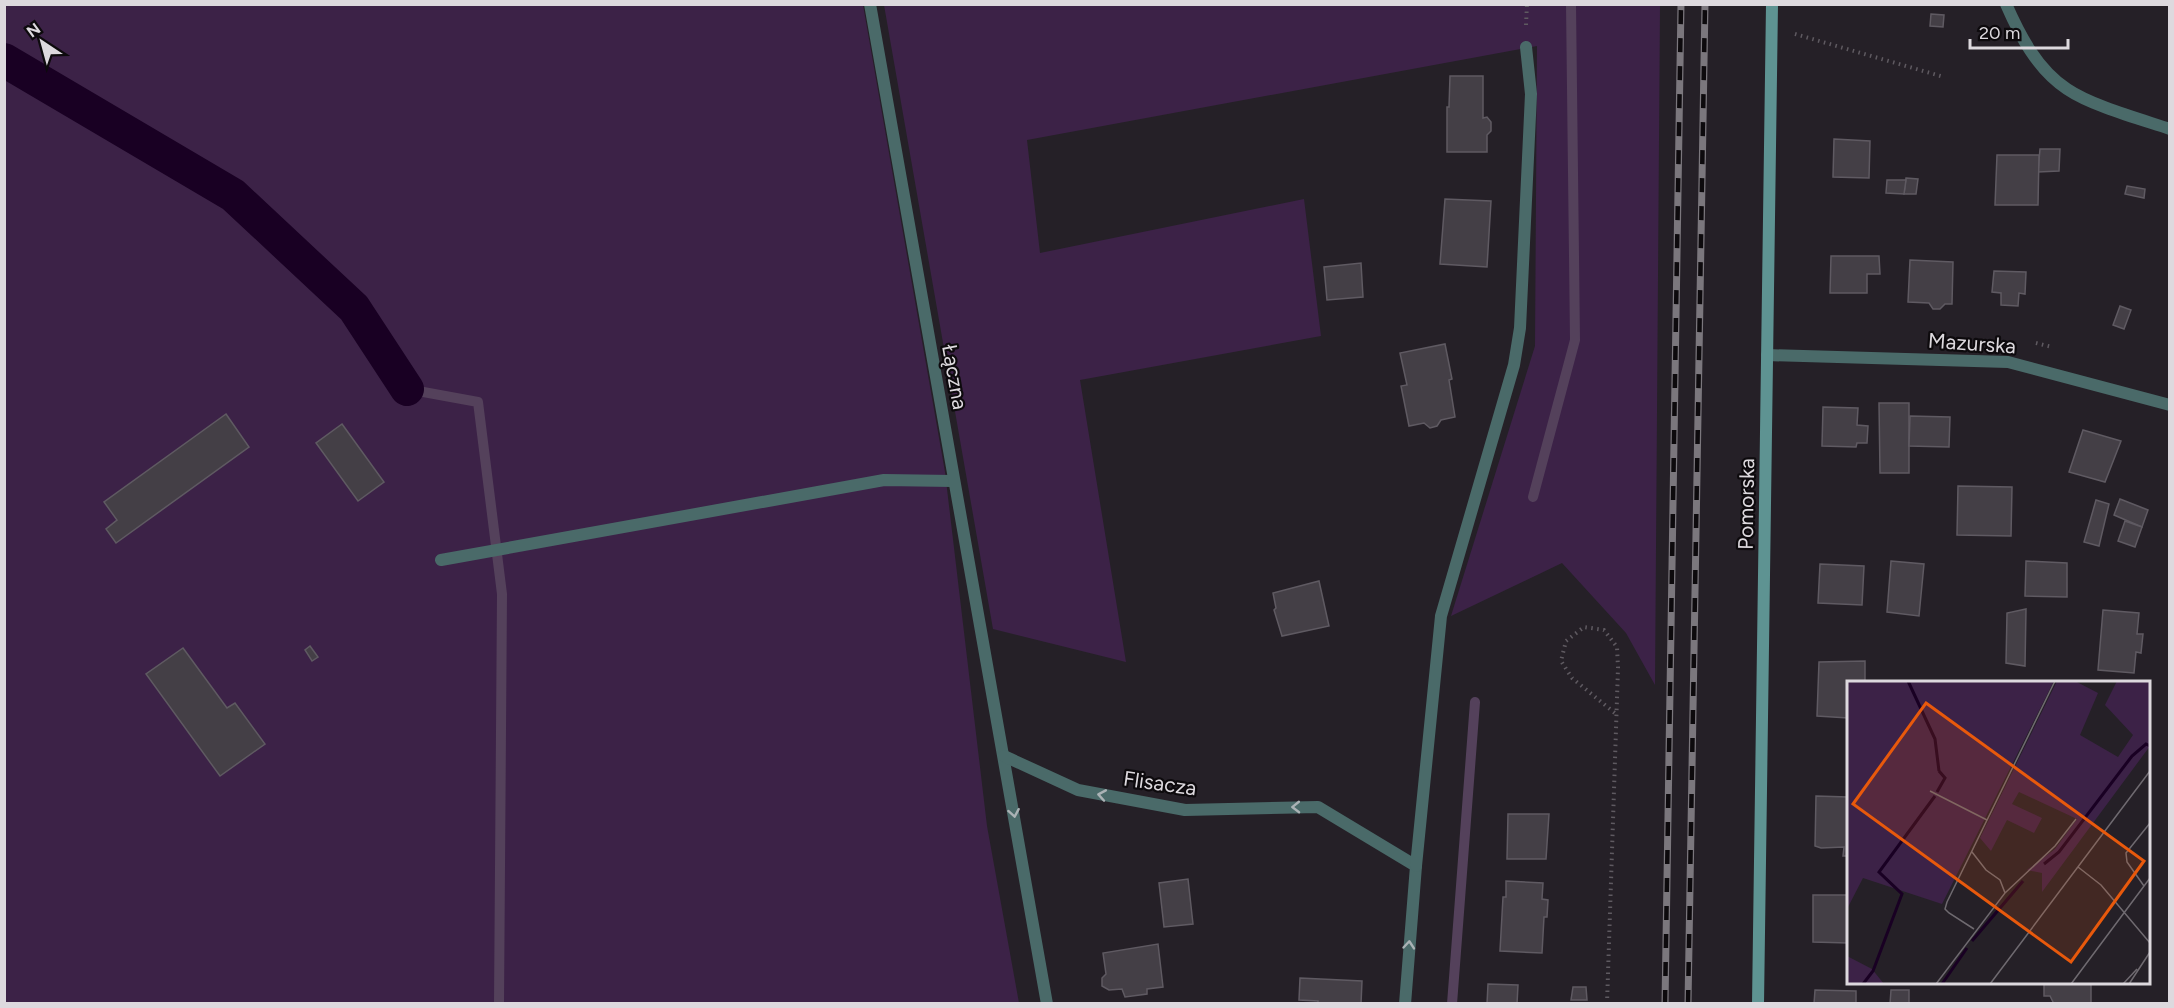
<svg xmlns="http://www.w3.org/2000/svg" width="2174" height="1008" font-family="Figtree,sans-serif">
  <style>
    .green { fill: #3c2247 }
    .lines { fill: none; stroke-linecap: round; stroke-linejoin: round }
    .stream { stroke: #54415b; stroke-width: 10 }
    .canal { stroke: #190023; stroke-width: 34 }
    .building { fill: #443f46; stroke: #5f5a62; stroke-width: 1.5 }
    .path { stroke: #5f5a61; stroke-width: 4; stroke-dasharray: 1.5 4.5; stroke-linecap: butt }
    .lane { stroke: #4a6a69; stroke-width: 12 }
    .street { stroke: #4a6a69; stroke-width: 12 }
    .secondary { stroke: #5e9392; stroke-width: 12 }
    .rail-casing { stroke: #7b777d; stroke-width: 7 }
    .rail { stroke: #0d0a0d; stroke-width: 4.5; stroke-dasharray: 14; stroke-linecap: butt }
    .oneway { stroke: #aab2b5 }
    .labels { text-anchor: middle; dominant-baseline: central; stroke-width: 4.5; stroke-linejoin: round; paint-order: stroke }
    .street-label { font-size: 21px; fill: #ddd9de; stroke: #0d0a0d }
    .inset-river { fill: none; stroke: #190023; stroke-width: 3 }
    .inset-road { fill: none; stroke: #6f6a70; stroke-width: 1.5 }
    .view { fill: #e8590c; fill-opacity: 0.15; stroke: #e8590c; stroke-width: 3 }
    .inset-edge { fill: none; stroke: #ddd9de; stroke-width: 3 }
  </style>
  <rect width="100%" height="100%" fill="#252027"/>
  <g class="green">
    <polygon points="5,5 863,5 945,472 987,826 1019,1003 5,1004"/>
    <polygon points="884,5 1660,5 1655,685 1626,633 1562,563 1451,616 1535,346 1537,46 1027,140 1040,253 1304,199 1321,336 1080,380 1126,662 993,629"/>
  </g>
  <g class="lines">
    <g class="stream">
      <polyline points="407,389 478,402 502,594 499,1004"/>
      <polyline points="1533,497 1575,340 1571,4"/>
      <polyline points="1452,1004 1475,702"/>
    </g>
    <polyline class="canal" points="4,60 233,195 354,308 407,389"/>
  </g>
  <g class="building">
    <polygon points="1931,14 1944,15 1943,27 1930,26"/>
    <polygon points="1450,76 1483,76 1483,118 1487,117 1491,122 1491,131 1487,135 1487,152 1447,152 1447,107 1449,107"/>
    <polygon points="1834,139 1870,141 1869,178 1833,177"/>
    <polygon points="2040,149 2060,149 2059,171 2038,172"/>
    <polygon points="1997,155 2039,155 2038,205 1995,205"/>
    <polygon points="1906,178 1918,179 1916,194 1904,194"/>
    <polygon points="1887,180 1906,180 1904,194 1886,193"/>
    <polygon points="2127,186 2145,189 2144,198 2125,194"/>
    <polygon points="1445,199 1491,201 1487,267 1440,264"/>
    <polygon points="1831,256 1879,256 1880,274 1867,274 1867,293 1830,293"/>
    <polygon points="1910,260 1953,262 1952,304 1945,304 1940,309 1933,309 1929,303 1908,302"/>
    <polygon points="1361,263 1363,297 1327,300 1324,267"/>
    <polygon points="1994,271 2026,272 2025,294 2019,293 2018,306 2001,305 2001,293 1992,292"/>
    <polygon points="2120,306 2131,310 2124,329 2113,325"/>
    <polygon points="1445,344 1452,379 1449,380 1455,417 1441,420 1437,426 1430,428 1424,423 1409,426 1401,386 1407,385 1400,353"/>
    <polygon points="1879,403 1909,403 1909,473 1880,473"/>
    <polygon points="1823,407 1858,408 1857,425 1868,426 1867,443 1857,443 1856,447 1822,446"/>
    <polygon points="226,414 249,447 116,543 106,529 117,520 104,502"/>
    <polygon points="1910,416 1950,417 1949,447 1909,446"/>
    <polygon points="342,424 384,482 358,501 316,443"/>
    <polygon points="2083,430 2121,441 2105,482 2069,472"/>
    <polygon points="1958,486 2012,487 2011,536 1957,535"/>
    <polygon points="2120,499 2148,510 2142,527 2114,515"/>
    <polygon points="2096,500 2109,504 2099,546 2084,542"/>
    <polygon points="2125,521 2142,527 2135,547 2118,541"/>
    <polygon points="1891,561 1924,564 1919,616 1887,612"/>
    <polygon points="2026,561 2067,563 2067,597 2025,596"/>
    <polygon points="1820,564 1864,566 1862,605 1818,603"/>
    <polygon points="1319,581 1329,626 1282,636 1274,610 1276,608 1273,593"/>
    <polygon points="2026,609 2025,666 2006,663 2007,613"/>
    <polygon points="2103,610 2139,613 2137,634 2143,634 2141,653 2136,652 2134,673 2098,670"/>
    <polygon points="310,646 318,657 312,661 305,650"/>
    <polygon points="183,648 227,708 235,703 265,744 220,776 146,674"/>
    <polygon points="1865,661 1865,682 1848,682 1848,718 1817,716 1819,662"/>
    <polygon points="1816,796 1848,797 1848,856 1843,856 1844,847 1821,848 1815,846"/>
    <polygon points="1508,814 1549,814 1546,859 1507,859"/>
    <polygon points="1188,879 1193,924 1164,927 1159,883"/>
    <polygon points="1506,881 1543,883 1542,899 1548,900 1547,917 1544,917 1542,953 1500,951 1503,897 1506,897"/>
    <polygon points="1813,895 1848,895 1848,943 1813,942"/>
    <polygon points="1158,944 1163,987 1147,989 1147,994 1125,997 1122,989 1109,990 1102,986 1102,978 1106,974 1103,953"/>
    <polygon points="1300,978 1362,981 1361,1004 1318,1004 1318,1001 1299,1000"/>
    <polygon points="2044,982 2091,982 2091,1004 2054,1004 2050,996 2044,996"/>
    <polygon points="1488,984 1518,985 1517,1004 1487,1004"/>
    <polygon points="1573,987 1586,987 1587,1000 1571,1000"/>
    <polygon points="1815,990 1856,991 1856,1004 1814,1004"/>
    <polygon points="1891,990 1909,990 1909,1004 1890,1004"/>
  </g>
  <g class="lines">
    <g class="path">
      <polyline points="1526,25 1527,4"/>
      <polyline points="1795,34 1944,77"/>
      <polyline points="2036,343 2052,347"/>
      <polyline points="1607,1004 1618,668 1617,647 1604,630 1584,627 1566,641 1561,661 1572,678 1616,714"/>
    </g>
    <polyline class="lane" points="441,560 884,480 953,481"/>
    <g class="street">
      <polyline points="870,4 1047,1004"/>
      <path d="M2006 4C2020 36 2037 69 2067 89 2092 106 2140 119 2170 129"/>
      <polyline points="1767,355 2008,362 2170,405"/>
      <polyline points="1004,756 1078,790 1185,810 1318,807 1416,866 1405,1004"/>
      <polyline points="1416,866 1441,616 1514,365 1520,328 1531,94 1526,47"/>
    </g>
    <polyline class="secondary" points="1758,1004 1772,4"/>
    <defs>
      <g id="rail">
        <polyline points="1665,1004 1681,4"/>
        <polyline points="1688,1004 1705,4"/>
      </g>
    </defs>
    <use href="#rail" class="rail-casing"/>
    <use href="#rail" class="rail"/>
  </g>
  <defs><path id="oneway-chevron" d="M-2-3.5L2.5 0L-2 3.5" fill="none" stroke-width="1.6" stroke-linecap="round" stroke-linejoin="round" transform="scale(1.5)"/></defs>
  <g class="oneway">
    <use href="#oneway-chevron" transform="translate(1102 795) rotate(-170)"/>
    <use href="#oneway-chevron" transform="translate(1296 807) rotate(179)"/>
    <use href="#oneway-chevron" transform="translate(1014 813) rotate(80)"/>
    <use href="#oneway-chevron" transform="translate(1409 945) rotate(-85)"/>
  </g>
  <g class="labels">
    <g class="street-label">
      <text transform="translate(1972 343) rotate(4)">Mazurska</text>
      <text transform="translate(955 377) rotate(80)">Łączna</text>
      <text transform="translate(1746 504) rotate(-89)">Pomorska</text>
      <text transform="translate(1160 783) rotate(8)">Flisacza</text>
    </g>
  </g>
  <g transform="translate(1847 681)">
    <rect width="303" height="303" fill="#252027"/>
    <path d="M0 0H207L95 223 16 197 0 228ZM210 0H228L251 12 233 54 271 76 286 54 258 24 270 0H303V65L195 211V192L180 189 208 168 230 138 172 111 165 123 195 137 187 152 160 139 144 170 133 157ZM0 275 25 288 37 303H0Z" fill="#3c2247"/>
    <path class="inset-river" d="M61 0 88 58 92 90M90 111 98 97 92 90M197 183 212 171 285 75 299 63 303 65M125 260 176 200M16 303 26 290 55 213 32 191 88 115M95 303 120 267"/>
    <path class="inset-road" d="M83 110 140 139M231 186 254 204 303 262M297 205 280 181 279 172 303 142M158 212 208 165 229 138M127 248 102 232 98 228 100 221 208 0M89 303 158 212 153 199 139 189 125 171M143 303 303 90M224 303 303 197M276 303 290 288M282 303 303 271"/>
    <path class="view" d="M79 22 297 180 224 281 6 123Z"/>
    <rect width="303" height="303" class="inset-edge"/>
  </g>
  <rect width="2174" height="1008" fill="none" stroke="#ddd9de" stroke-width="12"/>
  <g transform="translate(42 42) rotate(324)" stroke="#0d0a0d" stroke-width="4.5" paint-order="stroke">
  <path d="M0-4.5L10 22L0 15L-10 22Z" fill="#ddd9de"/>
  <text y="-9" font-size="16" font-weight="bold" text-anchor="middle" fill="#ddd9de">N</text>
  </g>
  <path d="M1970 39v9h98v-9" fill="none" stroke="#ddd9de" stroke-width="3"/>
  <text x="1979" y="39" font-size="18" fill="#ddd9de" stroke="#0d0a0d" stroke-width="4.5" paint-order="stroke">20 m</text>
</svg>
